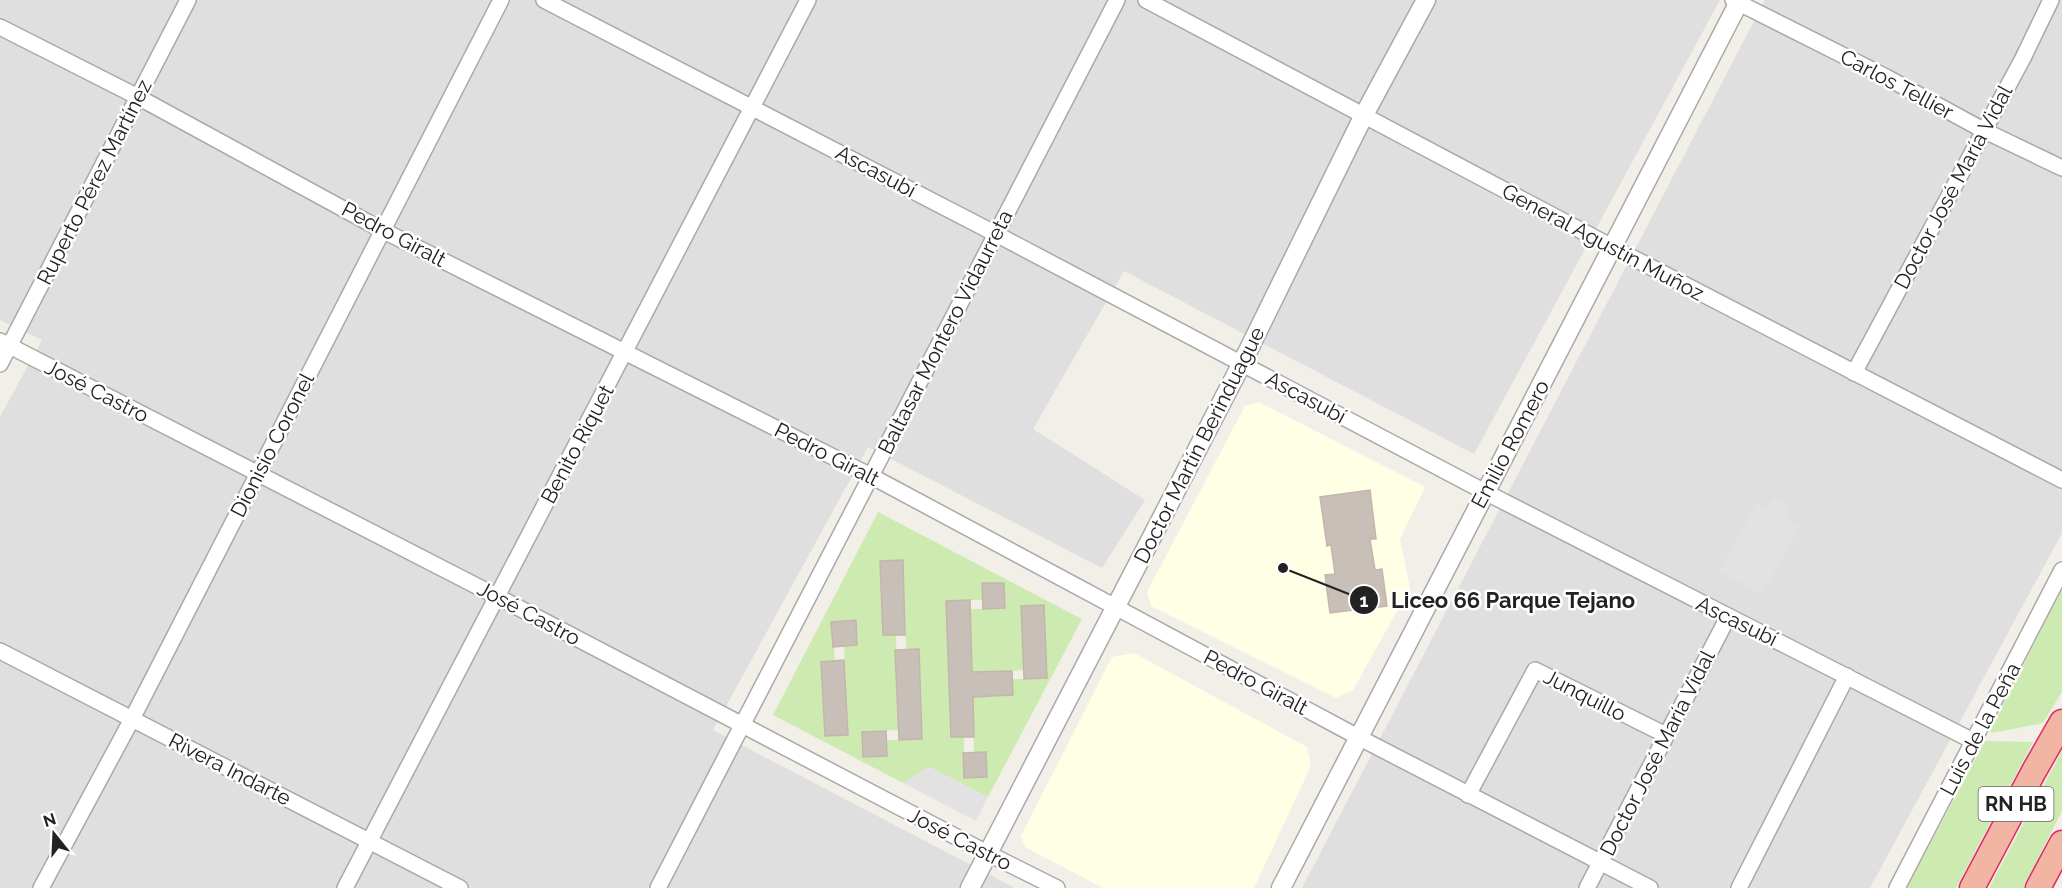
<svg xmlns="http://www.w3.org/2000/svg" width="2062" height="888" font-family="Raleway,sans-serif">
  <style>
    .residential { fill: #e0dfdf }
    .education { fill: #ffffe5 }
    .grass { fill: #cdebb0; fill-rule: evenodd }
    .parking { fill: #e2e2e2 }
    .building { fill: #c7bfb8; stroke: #c4b6ab; stroke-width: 1.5 }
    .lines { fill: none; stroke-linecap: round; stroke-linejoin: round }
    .minor-casing { stroke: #a9a9a9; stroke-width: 18 }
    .tertiary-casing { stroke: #a9a9a9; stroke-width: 21 }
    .trunk-casing { stroke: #dc2a67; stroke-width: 27 }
    .minor { stroke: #fff; stroke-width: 15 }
    .tertiary { stroke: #fff; stroke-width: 18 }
    .trunk { stroke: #f2b4a3; stroke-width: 24 }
    .labels { text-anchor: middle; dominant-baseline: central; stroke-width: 5; stroke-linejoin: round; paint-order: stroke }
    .shield { fill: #fff; stroke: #646464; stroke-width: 1.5 }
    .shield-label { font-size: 20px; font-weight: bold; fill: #222 }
    .street-label { font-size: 21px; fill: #222; stroke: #fff }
    .leader { fill: none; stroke: #222; stroke-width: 2 }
    .callout-dot { fill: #222; stroke: #fff; stroke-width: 2 }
    .mark-label { font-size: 18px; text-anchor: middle; font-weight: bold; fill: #fff }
    .callout-label { font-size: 22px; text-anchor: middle; font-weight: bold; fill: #222; stroke: #fff; stroke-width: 5; stroke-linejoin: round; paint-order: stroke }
  </style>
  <rect width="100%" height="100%" fill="#f2efe9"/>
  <g class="residential">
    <polygon points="0,0 1720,0 1474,454 1124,271 1033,429 1145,500 1102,568 868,447 713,730 1015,888 0,888 0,417 42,340 0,320"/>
    <polygon points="1765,0 2062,0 2062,533 1870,888 1302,888"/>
  </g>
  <g class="education">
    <polygon points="1259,402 1425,487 1400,539 1410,588 1353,690 1336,698 1151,606 1147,592 1245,406"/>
    <polygon points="1134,653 1307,747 1311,766 1254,888 1103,888 1025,847 1021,836 1112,657"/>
  </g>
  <g class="grass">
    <path d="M878 512 1082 619 988 797 929 767 903 783 773 715ZM903 561 906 650 921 739 887 740V756L863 757V732L898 730 896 635H883L880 562ZM1004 583 1005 608 970 609 974 753 986 752V777L964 778V737H951L946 601 982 600V584ZM1044 605 1047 678 1012 679V695L989 697 988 672 1024 670 1022 606ZM855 621 857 645 844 646 848 734 825 736 821 662 835 661 832 622Z"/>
    <polygon points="2062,589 2062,692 2043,723 1992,733 1990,731"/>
    <polygon points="1985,741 2033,742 1956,888 1907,888"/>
    <polygon points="2062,751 2062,811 2023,888 1989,888"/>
  </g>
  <g class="parking">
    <polygon points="1773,498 1791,508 1786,518 1800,526 1762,594 1719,571 1757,503 1767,509"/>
    <polygon points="929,767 988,797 976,821 903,783"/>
  </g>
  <g class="building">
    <polygon points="1370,490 1376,539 1370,539 1375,570 1382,569 1387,606 1330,613 1325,575 1335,574 1331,545 1327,546 1320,497"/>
    <polygon points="903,560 905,635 883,635 880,561"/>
    <polygon points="982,583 1004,583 1005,608 983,609"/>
    <polygon points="970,600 972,672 1012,671 1013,695 973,697 974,737 951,737 946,601"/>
    <polygon points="1044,605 1047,678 1024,679 1021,606"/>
    <polygon points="856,620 857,645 833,647 831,622"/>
    <polygon points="919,649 922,739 899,740 895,650"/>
    <polygon points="844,660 848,735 825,736 821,662"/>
    <polygon points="886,731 887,756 863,757 862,732"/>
    <polygon points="986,752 987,777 964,778 963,753"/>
  </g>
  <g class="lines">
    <defs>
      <g id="minor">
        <polyline points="544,0 996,234 1485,492 1973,741"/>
        <polyline points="1146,0 1612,247 2062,480"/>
        <polyline points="1733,0 1886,77 1983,130 2062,168"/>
        <polyline points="0,27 138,97 382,230 871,476 1358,737 1650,888"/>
        <polyline points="0,341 496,596 987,853 1057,888"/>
        <polyline points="0,364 188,0"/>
        <polyline points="1854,373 2023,58 2051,0"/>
        <polyline points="0,651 460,888"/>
        <polyline points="1468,795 1535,670 1666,735"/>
        <polyline points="41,888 132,719 501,0"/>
        <polyline points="345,888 808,0"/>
        <polyline points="658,888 1117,0"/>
        <polyline points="1587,888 1728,617"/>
        <polyline points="1739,888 1847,676"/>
        <polyline points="1897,888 2062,570"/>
      </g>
      <g id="tertiary">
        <polyline points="970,888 1242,363 1364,115 1426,0"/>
        <polyline points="1281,888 1740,0"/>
      </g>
      <g id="trunk">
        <polyline points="1972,888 2034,771 2062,722"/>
        <polyline points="2038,888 2062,843"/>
      </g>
    </defs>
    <use href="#minor" class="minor-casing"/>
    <use href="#tertiary" class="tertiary-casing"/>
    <use href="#trunk" class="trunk-casing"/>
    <use href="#minor" class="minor"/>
    <use href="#tertiary" class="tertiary"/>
    <use href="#trunk" class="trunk"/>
  </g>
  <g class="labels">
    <rect class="shield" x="1978.5" y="787" width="75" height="34" rx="4.5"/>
    <g class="shield-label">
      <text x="2016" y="804">RN HB</text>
    </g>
    <g class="street-label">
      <text transform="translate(1897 84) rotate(28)">Carlos Tellier</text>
      <text transform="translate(876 171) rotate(28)">Ascasubí</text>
      <text transform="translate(94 182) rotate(-63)">Ruperto Pérez Martínez</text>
      <text transform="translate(1953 187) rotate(-62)">Doctor José María Vidal</text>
      <text transform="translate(394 234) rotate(28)">Pedro Giralt</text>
      <text transform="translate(1603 242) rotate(28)">General Agustín Muñoz</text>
      <text transform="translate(945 332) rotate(-63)">Baltasar Montero Vidaurreta</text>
      <text transform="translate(97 391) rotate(27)">José Castro</text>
      <text transform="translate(1306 397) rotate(28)">Ascasubí</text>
      <text transform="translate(577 444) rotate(-62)">Benito Riquet</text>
      <text transform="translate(1510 444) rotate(-62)">Emilio Romero</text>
      <text transform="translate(272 445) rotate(-63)">Dionisio Coronel</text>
      <text transform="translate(1199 445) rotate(-63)">Doctor Martín Berinduague</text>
      <text transform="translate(827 454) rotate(27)">Pedro Giralt</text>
      <text transform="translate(529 613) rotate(28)">José Castro</text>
      <text transform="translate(1737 621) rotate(26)">Ascasubí</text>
      <text transform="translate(1256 682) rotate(28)">Pedro Giralt</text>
      <text transform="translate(1585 695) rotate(27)">Junquillo</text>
      <text transform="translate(1980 729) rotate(-62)">Luis de la Peña</text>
      <text transform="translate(1657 753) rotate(-63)">Doctor José María Vidal</text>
      <text transform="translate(230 769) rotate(27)">Rivera Indarte</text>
      <text transform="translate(960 839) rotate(27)">José Castro</text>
    </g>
  </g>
  <path class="leader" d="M1283 568L1364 600"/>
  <g class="callout-dot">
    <circle cx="1283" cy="568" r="6"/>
    <circle cx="1364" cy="600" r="15"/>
  </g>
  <g class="mark-label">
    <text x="1364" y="607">1</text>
  </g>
  <g class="callout-label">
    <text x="1513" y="608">Liceo 66 Parque Tejano</text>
  </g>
  <g transform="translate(54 834) rotate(342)" stroke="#ffffff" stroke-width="4.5" paint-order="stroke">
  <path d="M0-4.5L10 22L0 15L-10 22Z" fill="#222222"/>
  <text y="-9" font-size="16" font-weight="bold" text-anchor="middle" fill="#222222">N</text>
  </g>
</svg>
